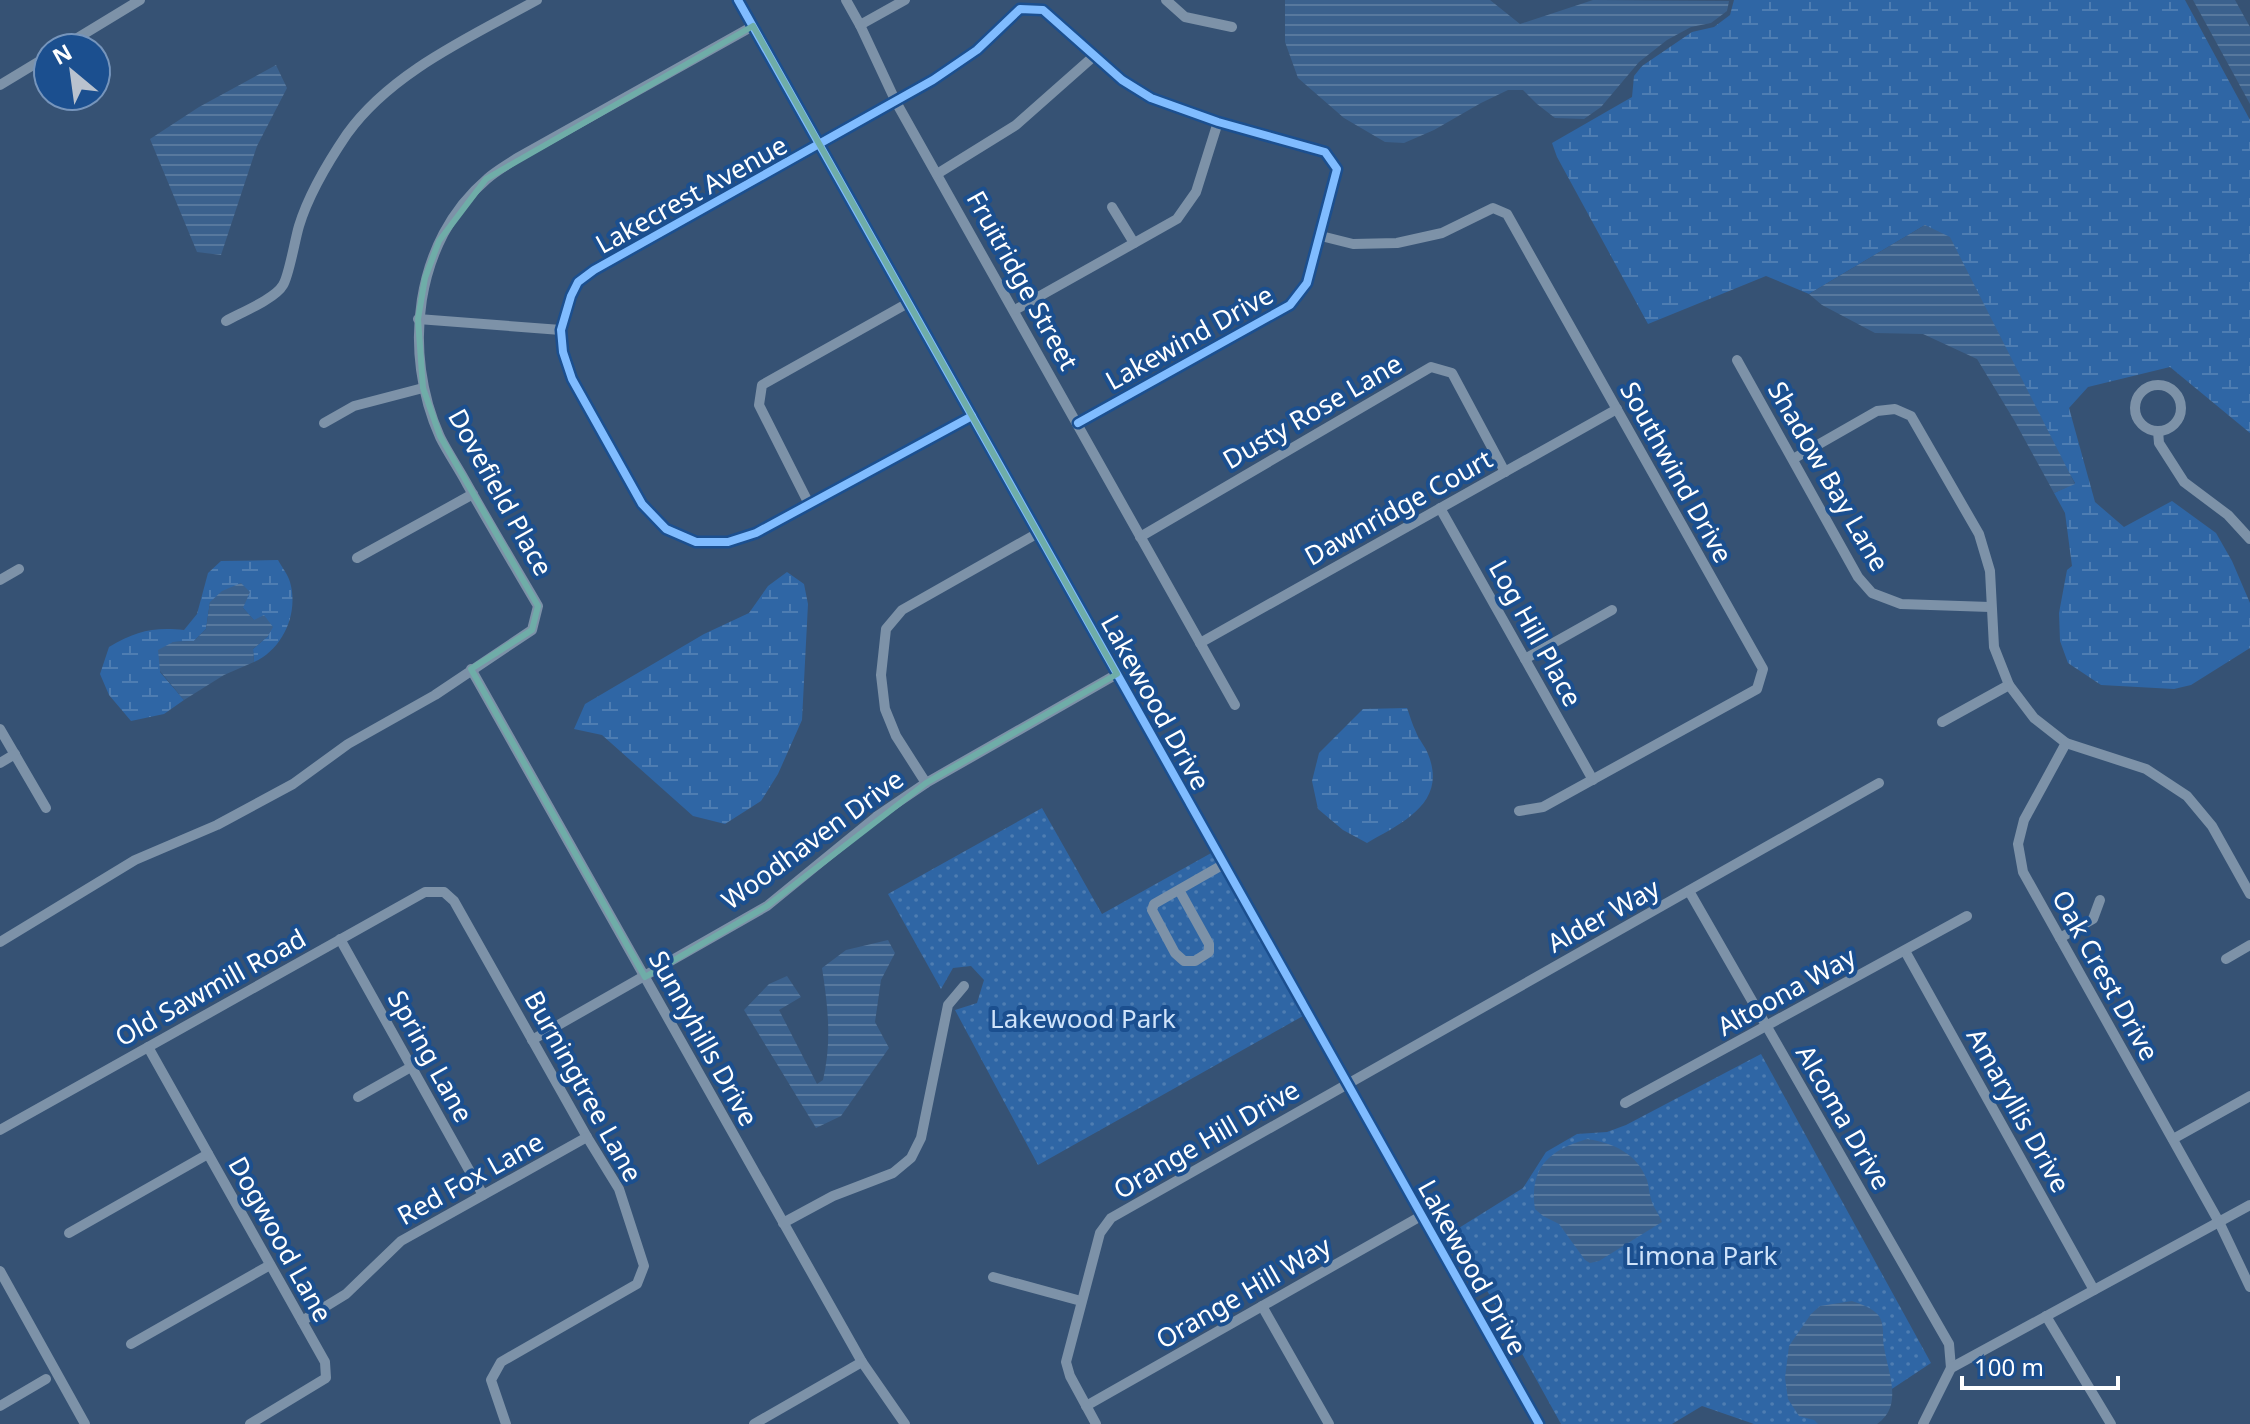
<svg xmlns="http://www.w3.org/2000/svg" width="2250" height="1424" font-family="'Noto Sans',sans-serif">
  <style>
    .wetland { fill: url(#wetland-marsh) }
    .park { fill: url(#park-dots) }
    .water { fill: url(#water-rules) }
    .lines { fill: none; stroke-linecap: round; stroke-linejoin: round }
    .minor { stroke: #7d92a8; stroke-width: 10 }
    .cycleway-casing { stroke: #1b4f8f; stroke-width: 13 }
    .cycleway { stroke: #80bcff; stroke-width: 8 }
    .marked { fill: none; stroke: #6fada8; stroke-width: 6; stroke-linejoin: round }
    .labels { text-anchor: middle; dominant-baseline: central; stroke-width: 8; stroke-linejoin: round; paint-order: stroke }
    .street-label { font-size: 26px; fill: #fff; stroke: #1b4f8f }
    .park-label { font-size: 26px; fill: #cfe3fa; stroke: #1b4f8f }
  </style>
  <defs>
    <pattern id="wetland-marsh" width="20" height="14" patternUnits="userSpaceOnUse" patternTransform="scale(2)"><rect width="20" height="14" fill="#2f66a5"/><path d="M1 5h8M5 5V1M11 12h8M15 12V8" fill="none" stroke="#4e7db2"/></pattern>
    <pattern id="park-dots" width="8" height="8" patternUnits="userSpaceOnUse" patternTransform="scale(2)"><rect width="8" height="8" fill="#2f66a5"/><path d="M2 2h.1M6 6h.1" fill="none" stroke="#4e7db2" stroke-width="1.8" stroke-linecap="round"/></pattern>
    <pattern id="water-rules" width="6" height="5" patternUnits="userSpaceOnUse" patternTransform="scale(2)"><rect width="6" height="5" fill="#3b618d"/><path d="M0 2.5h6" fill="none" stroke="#58799e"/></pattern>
  </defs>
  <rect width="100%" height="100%" fill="#365274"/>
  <g class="wetland">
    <polygon points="1734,0 2185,0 2250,120 2250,433 2170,367 2088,387 2069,408 2095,502 2124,527 2172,501 2216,533 2232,561 2250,603 2250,648 2191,685 2174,689 2101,685 2068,663 2060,641 2059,613 2067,570 2072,566 2065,513 2054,493 2075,483 1925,225 1809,294 1766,276 1648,324 1557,157 1552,143 1632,97 1634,76 1642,66 1692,32 1714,27 1730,15"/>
    <path d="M278 560C282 567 288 575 290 582 299 613 283 649 254 662L253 649 268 636 243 608 210 602 206 629 194 641 173 642 160 672 184 700 164 714 131 721 109 695 100 674 109 647C136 631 153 627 184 630L197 614 208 573 221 561Z"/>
    <polygon points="787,572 804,584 808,604 802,720 778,774 761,801 725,824 693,816 602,735 574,729 585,704 704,634 749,613 768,586"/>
    <path d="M1407 708C1410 716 1412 724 1416 732 1419 740 1425 746 1428 754 1448 803 1402 823 1367 843L1343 830 1318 809 1312 781 1319 753 1363 709Z"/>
  </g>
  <g class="park">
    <polygon points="1042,808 1102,914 1213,852 1303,1016 1038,1165 955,1010 977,1003 984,980 971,966 953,968 941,989 888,894"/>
    <polygon points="1761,1054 1931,1363 1839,1424 1754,1424 1702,1406 1672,1424 1561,1424 1454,1231 1523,1188 1546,1152 1577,1134 1607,1132 1626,1125"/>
  </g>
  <g class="water">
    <polygon points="1285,0 1490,0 1520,24 1593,0 1729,1 1727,11 1711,23 1691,27 1667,40 1639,62 1601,107 1584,119 1555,118 1537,104 1523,90 1508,90 1481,103 1434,130 1404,143 1385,142 1344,118 1298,78 1285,42"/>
    <polygon points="2193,0 2235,0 2250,27 2250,104"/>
    <polygon points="276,65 287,88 257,146 221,255 197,252 150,139 199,107"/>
    <polygon points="1925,225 1950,237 2075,484 2054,493 2014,420 1977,359 1923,334 1875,333 1822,305 1809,294"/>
    <polygon points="241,583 250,592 243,608 254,620 264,615 273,627 268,636 253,649 254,662 224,675 184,700 160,671 158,650 173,642 194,641 206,629 210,602 222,591"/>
    <path d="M888 940 895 953 881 980 875 1022 889 1048 841 1116 816 1128 744 1010 769 984 787 976 801 997 779 1010 817 1084 823 1080C832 1041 828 1007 822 968L846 950Z"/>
    <path d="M1587 1139C1613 1143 1637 1153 1647 1180 1649 1186 1649 1193 1651 1199 1653 1207 1659 1214 1662 1222L1599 1261 1590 1263 1585 1260 1559 1224 1543 1216 1535 1209C1529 1168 1549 1150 1587 1139Z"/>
    <path d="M1852 1301C1861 1304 1873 1308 1879 1316 1885 1325 1882 1337 1884 1347 1888 1373 1904 1406 1877 1424H1818L1814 1420 1799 1416 1788 1399 1785 1378 1789 1346 1811 1314 1820 1306Z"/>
  </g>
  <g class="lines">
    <g class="minor">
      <polyline points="738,0 1539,1424"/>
      <polyline points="846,0 860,25 896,102 1235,705"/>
      <polyline points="1166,0 1185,17 1232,27"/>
      <polyline points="860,25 905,0"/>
      <polyline points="61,48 140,0"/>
      <polyline points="0,85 48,56"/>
      <polyline points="937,174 1016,125 1094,56"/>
      <polyline points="1112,207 1134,243"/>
      <polyline points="1321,236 1353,244 1397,243 1442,233 1493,208 1507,214 1763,669 1757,689 1543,807 1519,811"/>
      <polyline points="1015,310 1177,219 1196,192 1218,122"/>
      <polyline points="418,319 561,330"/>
      <path d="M226 321C240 313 275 299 283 285 289 276 295 239 299 226 309 193 328 162 347 134 391 72 472 36 537 0"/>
      <polyline points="1737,360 1858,577 1872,593 1901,604 1990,607"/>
      <circle cx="2158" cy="408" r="23"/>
      <polyline points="972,416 756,533 728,542 696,542 666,529 642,504 572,379 563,352 561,330 571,296 578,282 594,270 933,80 977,50 1020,9 1043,10 1122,80 1151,98 1218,122 1325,152 1337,169 1307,283 1290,305 1078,423"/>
      <polyline points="324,423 354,406 423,388"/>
      <polyline points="2158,431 2159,443 2184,482 2228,515 2250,539"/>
      <polyline points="1793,459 1877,411 1895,409 1911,416 1979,534 1990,571 1994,647 2009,685 2034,718 2066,743 2146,769 2187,796 2212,826 2250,894"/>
      <polyline points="809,504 759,405 762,385 908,303"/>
      <polyline points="1440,508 1593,780"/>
      <polyline points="1140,537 1431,367 1452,373 1505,472"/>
      <polyline points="357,558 473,494"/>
      <polyline points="0,580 19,569"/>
      <polyline points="1200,643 1617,409"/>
      <polyline points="1525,659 1612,610"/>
      <polyline points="471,669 862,1362 905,1424"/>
      <polyline points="1942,722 2009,685"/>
      <polyline points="0,729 46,808"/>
      <polyline points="2066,743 2024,820 2018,844 2023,872 2219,1222 2250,1287"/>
      <polyline points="0,763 15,754"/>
      <polyline points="926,783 896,736 885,709 881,675 886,629 902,610 1038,533"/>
      <polyline points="1179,890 1209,944 1209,952 1195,961 1184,961 1175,953 1152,910 1154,904 1224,864"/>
      <polyline points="1689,891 1949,1344 1951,1368"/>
      <polyline points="2060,938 2093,919 2100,900"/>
      <polyline points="340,939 483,1195"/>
      <path d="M0 942 135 860 217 825 293 784 348 744 435 695 532 630 538 606C514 565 490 525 467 484 459 469 448 453 440 437 402 353 414 241 487 179 496 171 507 165 517 158L753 26"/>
      <polyline points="1905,951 2094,1290"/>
      <polyline points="2226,959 2250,945"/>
      <polyline points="532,1040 767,906 876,817 926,783 1117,674"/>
      <polyline points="148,1047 325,1362 326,1378 250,1424"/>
      <polyline points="358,1097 411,1067"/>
      <polyline points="1625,1103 1967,916"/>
      <polyline points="0,1130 425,892 444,892 454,901 587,1137 619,1189 644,1266 637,1284 501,1362 491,1380 506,1424"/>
      <polyline points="2173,1139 2250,1096"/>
      <polyline points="783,1223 833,1196 893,1173 911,1158 921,1138 948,1005 964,986"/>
      <polyline points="69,1233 208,1154"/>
      <polyline points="0,1271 85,1424"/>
      <polyline points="993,1277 1081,1301"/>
      <polyline points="1262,1306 1329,1424"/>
      <polyline points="2046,1316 2111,1424"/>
      <polyline points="302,1321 346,1294 401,1241 587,1137"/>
      <polyline points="131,1344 270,1265"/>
      <polyline points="0,1406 46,1379"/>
      <polyline points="1086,1406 1421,1216"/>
      <polyline points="754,1424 862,1362"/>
      <polyline points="1096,1424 1070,1376 1066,1362 1100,1233 1111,1218 1879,783"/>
      <polyline points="1923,1424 1951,1368 2250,1205"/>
    </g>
    <defs>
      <g id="cycleway">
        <polyline points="738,0 1539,1424"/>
        <polyline points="972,416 756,533 728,542 696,542 666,529 642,504 572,379 563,352 561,330 571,296 578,282 594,270 933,80 977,50 1020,9 1043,10 1122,80 1151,98 1218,122 1325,152 1337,169 1307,283 1290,305 1078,423"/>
      </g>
    </defs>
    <use href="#cycleway" class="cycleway-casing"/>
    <use href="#cycleway" class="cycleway"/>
  </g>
  <path class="marked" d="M753 26 1117 674 926 783 767 906 645 977 471 669 532 630 538 606 440 436 423 388 418 319 425 278 439 241 486 179Z"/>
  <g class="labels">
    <g class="street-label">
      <text transform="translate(691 194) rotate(-29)">Lakecrest Avenue</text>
      <text transform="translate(1023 280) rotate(61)">Fruitridge Street</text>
      <text transform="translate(1189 337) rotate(-29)">Lakewind Drive</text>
      <text transform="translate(1312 411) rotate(-30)">Dusty Rose Lane</text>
      <text transform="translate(1677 472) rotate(61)">Southwind Drive</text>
      <text transform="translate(1829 476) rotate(60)">Shadow Bay Lane</text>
      <text transform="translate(501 492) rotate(61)">Dovefield Place</text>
      <text transform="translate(1398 507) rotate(-29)">Dawnridge Court</text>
      <text transform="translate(1536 633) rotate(61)">Log Hill Place</text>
      <text transform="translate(1156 702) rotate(61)">Lakewood Drive</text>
      <text transform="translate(812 839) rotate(-36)">Woodhaven Drive</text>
      <text transform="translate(1603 915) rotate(-29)">Alder Way</text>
      <text transform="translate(2106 975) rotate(61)">Oak Crest Drive</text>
      <text transform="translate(210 987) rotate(-29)">Old Sawmill Road</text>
      <text transform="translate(1786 991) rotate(-29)">Altoona Way</text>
      <text transform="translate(704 1038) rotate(61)">Sunnyhills Drive</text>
      <text transform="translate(431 1056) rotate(61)">Spring Lane</text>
      <text transform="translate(584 1086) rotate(61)">Burningtree Lane</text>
      <text transform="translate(2019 1110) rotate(61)">Amaryllis Drive</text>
      <text transform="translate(1844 1117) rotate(60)">Alcoma Drive</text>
      <text transform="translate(1206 1139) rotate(-30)">Orange Hill Drive</text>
      <text transform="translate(470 1178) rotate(-29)">Red Fox Lane</text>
      <text transform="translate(281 1239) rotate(61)">Dogwood Lane</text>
      <text transform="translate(1473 1267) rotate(61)">Lakewood Drive</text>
      <text transform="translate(1243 1292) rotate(-30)">Orange Hill Way</text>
    </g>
    <g class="park-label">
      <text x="1083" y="1018">Lakewood Park</text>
      <text x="1701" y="1255">Limona Park</text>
    </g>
  </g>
  <g transform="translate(72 72) rotate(331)"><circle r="38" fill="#1b4f8f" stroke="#7695bc" stroke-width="2"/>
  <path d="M0-6L14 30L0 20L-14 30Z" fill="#b9c2ce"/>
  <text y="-12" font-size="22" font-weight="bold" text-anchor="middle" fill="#ffffff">N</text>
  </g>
  <path d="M1962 1376v12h156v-12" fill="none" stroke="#ffffff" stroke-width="4"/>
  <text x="1974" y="1376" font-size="24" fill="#ffffff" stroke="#1b4f8f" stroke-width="6" paint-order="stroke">100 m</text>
</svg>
